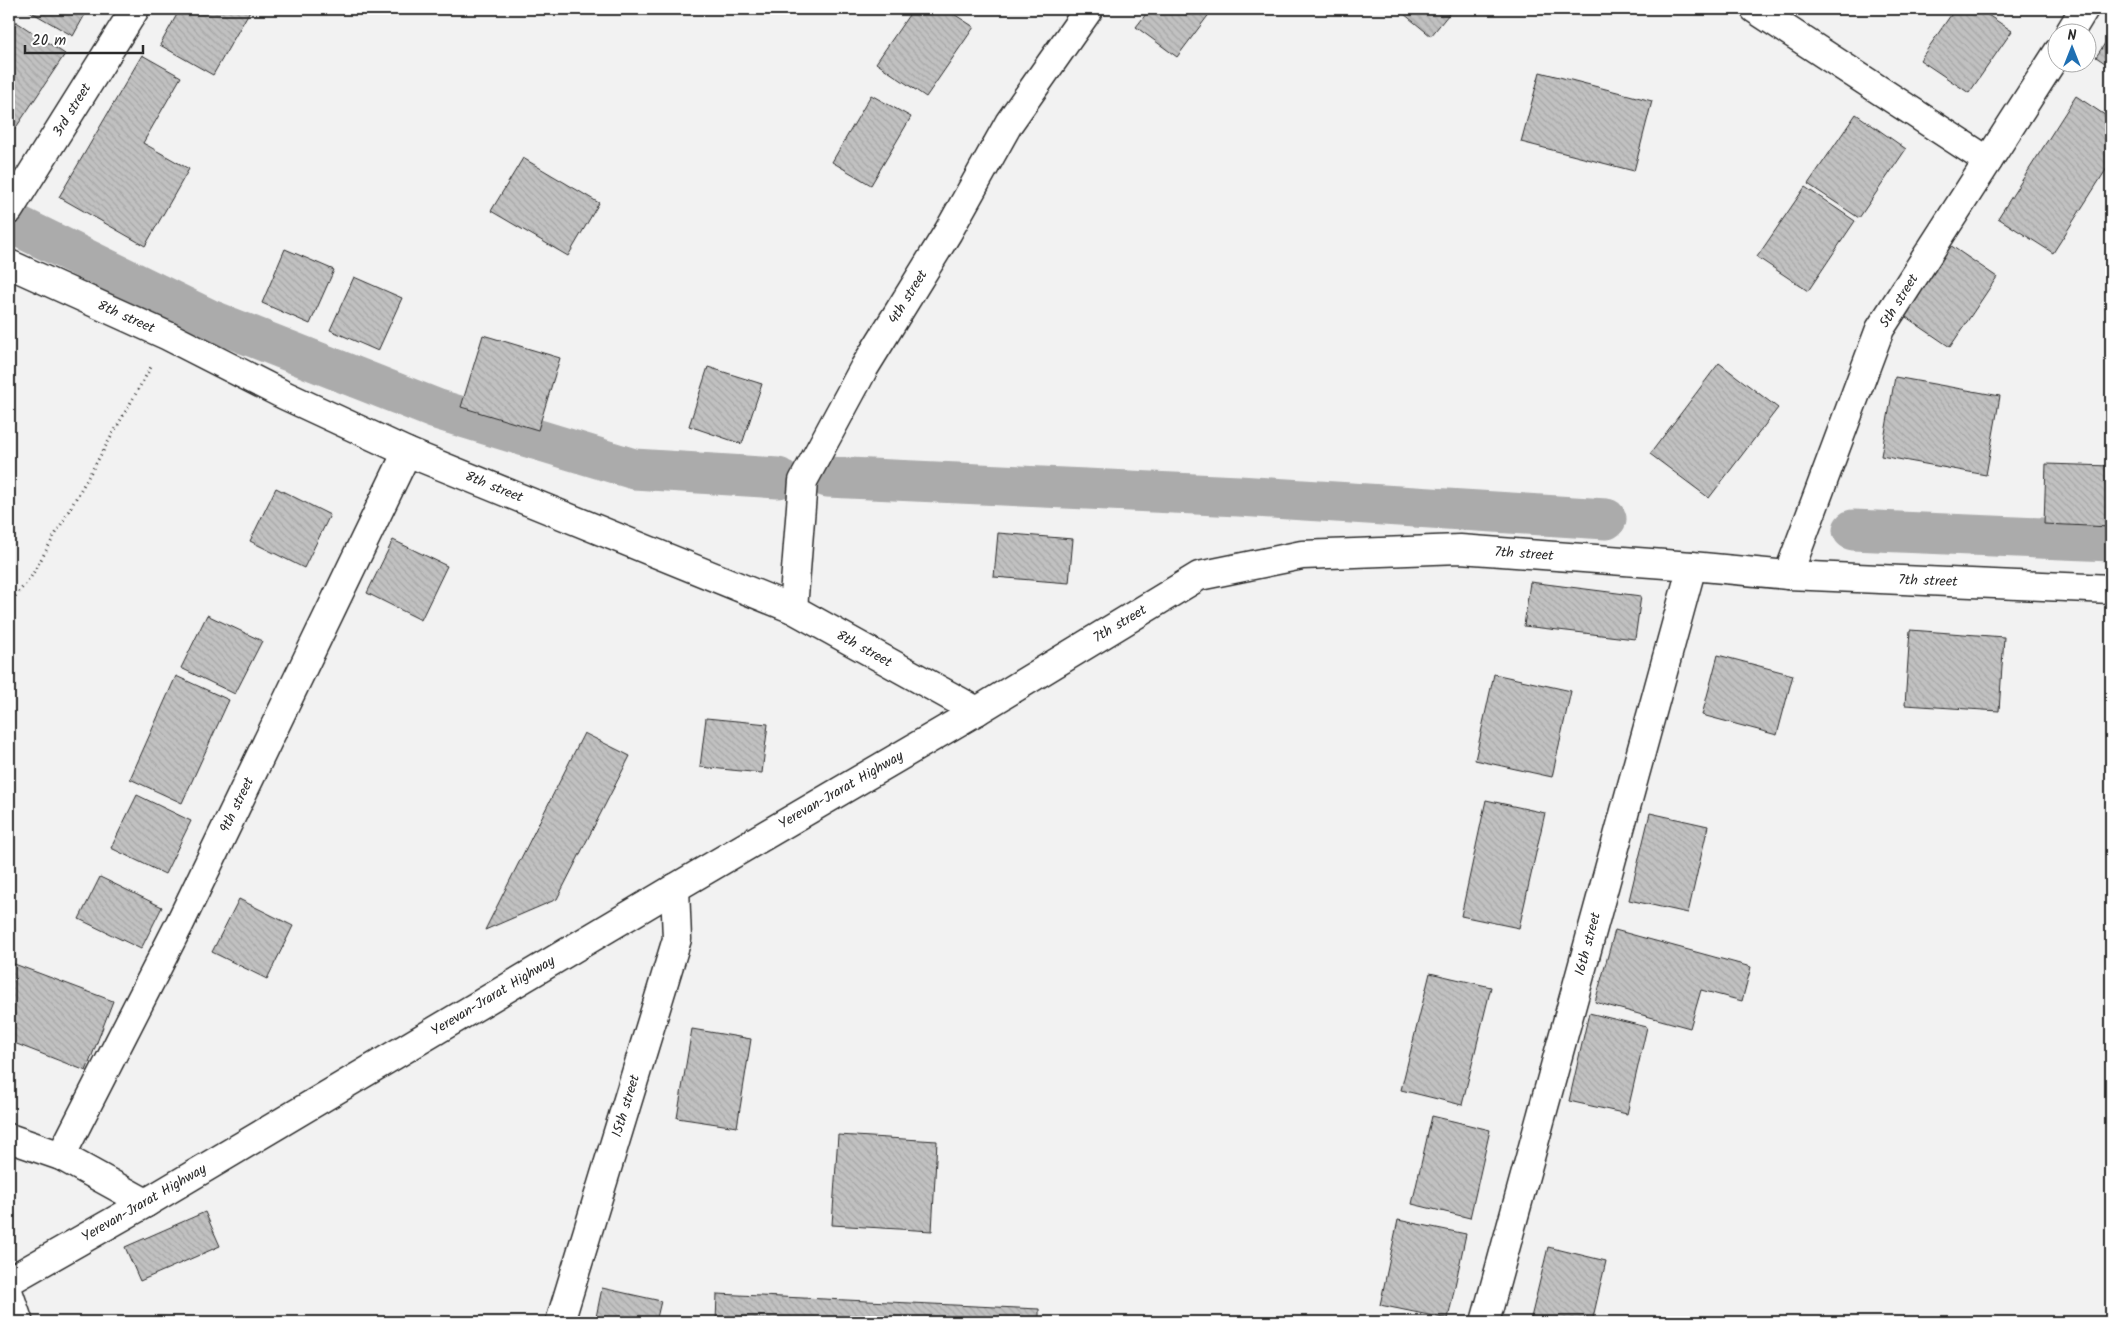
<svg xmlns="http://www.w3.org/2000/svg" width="2120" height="1331" font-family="Kalam,sans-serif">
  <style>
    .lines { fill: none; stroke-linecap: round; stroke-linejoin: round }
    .canal { stroke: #ababab; stroke-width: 41 }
    .building { fill: url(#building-back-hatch); stroke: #2b2b2b }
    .minor-casing { stroke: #2b2b2b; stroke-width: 31 }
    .major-casing { stroke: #2b2b2b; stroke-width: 31 }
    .path { stroke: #2b2b2b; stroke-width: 3; stroke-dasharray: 1 4; stroke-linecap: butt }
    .minor { stroke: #fff; stroke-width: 28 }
    .major { stroke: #fff; stroke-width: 28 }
    .labels { text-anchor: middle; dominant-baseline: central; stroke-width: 4; stroke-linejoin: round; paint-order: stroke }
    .street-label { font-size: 14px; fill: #2b2b2b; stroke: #fff }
  </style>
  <defs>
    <pattern id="building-back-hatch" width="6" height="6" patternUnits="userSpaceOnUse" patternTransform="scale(1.25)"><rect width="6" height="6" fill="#c1c1c1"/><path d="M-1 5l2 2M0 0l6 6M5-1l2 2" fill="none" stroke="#a6a6a6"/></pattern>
  </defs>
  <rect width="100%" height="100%" fill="#f2f2f2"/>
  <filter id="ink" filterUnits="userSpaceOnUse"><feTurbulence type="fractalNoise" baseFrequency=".02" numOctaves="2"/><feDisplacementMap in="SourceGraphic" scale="10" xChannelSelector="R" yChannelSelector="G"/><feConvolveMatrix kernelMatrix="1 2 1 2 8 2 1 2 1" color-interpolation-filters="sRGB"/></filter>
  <g filter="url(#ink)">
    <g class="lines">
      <g class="canal">
        <polyline points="20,227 208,319 436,409 634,469 778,478"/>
        <polyline points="827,477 1239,496 1606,519"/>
        <polyline points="1853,530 2111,541"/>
      </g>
    </g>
    <g class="building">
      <polygon points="26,9 88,9 73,36"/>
      <polygon points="180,9 251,9 213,75 160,45"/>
      <polygon points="913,9 946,9 974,27 926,97 876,63"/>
      <polygon points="1150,9 1213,9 1177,57 1136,27"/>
      <polygon points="1398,9 1453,9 1431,36"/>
      <polygon points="1955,9 1979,9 2012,31 1969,93 1920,60"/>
      <polygon points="15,21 65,54 9,138 9,30"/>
      <polygon points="2111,34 2111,67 2096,57"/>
      <polygon points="142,55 181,77 143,143 189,169 145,246 59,197"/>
      <polygon points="1540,72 1652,101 1634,171 1521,142"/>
      <polygon points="871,95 911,117 871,185 832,162"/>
      <polygon points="2076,96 2111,119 2111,162 2053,253 1998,218"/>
      <polygon points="1856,114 1906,149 1859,218 1808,184"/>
      <polygon points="523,158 599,203 568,256 491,211"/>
      <polygon points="1805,187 1855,221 1808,291 1757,257"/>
      <polygon points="1947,243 1997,277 1950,347 1900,313"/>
      <polygon points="285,249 334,270 310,324 262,303"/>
      <polygon points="354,277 402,298 378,351 330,330"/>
      <polygon points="483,335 560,358 538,430 461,407"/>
      <polygon points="1719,363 1778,408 1709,498 1650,454"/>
      <polygon points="708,367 762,384 742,444 689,426"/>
      <polygon points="1895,377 2000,396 1986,475 1881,456"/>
      <polygon points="2046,464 2111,466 2111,527 2044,524"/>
      <polygon points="276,488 330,515 304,568 250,541"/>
      <polygon points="998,533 1073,539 1069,583 994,577"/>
      <polygon points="393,540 447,566 421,620 367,593"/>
      <polygon points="1530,582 1641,596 1635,639 1524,626"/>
      <polygon points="207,615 262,641 235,694 181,668"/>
      <polygon points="1910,630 2004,637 1999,711 1905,705"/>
      <polygon points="1718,655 1793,675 1777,735 1702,715"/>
      <polygon points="1494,674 1571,691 1552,777 1475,760"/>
      <polygon points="176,676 229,700 182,803 130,779"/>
      <polygon points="706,718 768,724 762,773 700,767"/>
      <polygon points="584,733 630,756 557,899 485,930"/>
      <polygon points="137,795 191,821 165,874 111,848"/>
      <polygon points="1486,800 1545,813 1519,928 1461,916"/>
      <polygon points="1650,813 1708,826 1688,913 1629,900"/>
      <polygon points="100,877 162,907 141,949 79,919"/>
      <polygon points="239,899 293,926 267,979 212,952"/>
      <polygon points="1615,930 1751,967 1742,1001 1701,990 1690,1028 1595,1002"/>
      <polygon points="9,962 113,1001 86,1071 9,1041"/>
      <polygon points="1430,973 1491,987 1462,1105 1401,1090"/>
      <polygon points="1589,1013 1647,1027 1627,1114 1569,1101"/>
      <polygon points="692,1029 751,1039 737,1127 677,1118"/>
      <polygon points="1432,1116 1490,1130 1470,1218 1412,1204"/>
      <polygon points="838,1135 937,1141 932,1231 832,1225"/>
      <polygon points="205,1212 220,1246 140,1281 125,1247"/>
      <polygon points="1398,1220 1466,1234 1448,1319 1380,1305"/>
      <polygon points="1548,1247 1606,1261 1592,1322 1530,1322"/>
      <polygon points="602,1288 661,1301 656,1322 595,1322"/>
      <polygon points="717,1294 1039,1309 1039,1322 716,1322"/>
    </g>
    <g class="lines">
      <defs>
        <g id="minor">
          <polyline points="1755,9 1988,161"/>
          <polyline points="2070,32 2084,9"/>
          <polyline points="9,210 135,9"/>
          <polyline points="9,264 168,336 284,395 407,452 793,609 977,711"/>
          <polyline points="1788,575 1880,329 2058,52"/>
          <polyline points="793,609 803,481 864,368 948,232 1009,123 1089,9"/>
          <polyline points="9,1138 61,1156 146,1203"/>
          <polyline points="61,1156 179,925 407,452"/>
          <polyline points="9,1294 18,1320 17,1322"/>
          <polyline points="560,1322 677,939 675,888"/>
          <polyline points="1485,1322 1692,566"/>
        </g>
        <polyline id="major" points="9,1281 146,1203 675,888 977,711 1199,576 1302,555 1460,549 1692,566 1788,575 2111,589"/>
      </defs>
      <use href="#minor" class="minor-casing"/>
      <use href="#major" class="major-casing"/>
      <polyline class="path" points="9,604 31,577 151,367"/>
      <use href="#minor" class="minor"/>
      <use href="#major" class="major"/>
    </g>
  </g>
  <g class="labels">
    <g class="street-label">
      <text transform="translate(72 110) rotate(-58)">3rd street</text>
      <text transform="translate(908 297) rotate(-58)">4th street</text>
      <text transform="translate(1899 301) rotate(-58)">5th street</text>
      <text transform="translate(126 317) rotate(24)">8th street</text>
      <text transform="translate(494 487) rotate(22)">8th street</text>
      <text transform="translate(1524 554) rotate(4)">7th street</text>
      <text transform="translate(1928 581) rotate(2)">7th street</text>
      <text transform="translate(1120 624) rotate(-31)">7th street</text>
      <text transform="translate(864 649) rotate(29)">8th street</text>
      <text transform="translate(841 790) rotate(-30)">Yerevan-Jrarat Highway</text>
      <text transform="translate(237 805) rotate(-64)">9th street</text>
      <text transform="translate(1588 944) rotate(-75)">16th street</text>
      <text transform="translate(493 996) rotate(-31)">Yerevan-Jrarat Highway</text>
      <text transform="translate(626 1106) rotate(-73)">15th street</text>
      <text transform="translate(144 1203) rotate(-30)">Yerevan-Jrarat Highway</text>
    </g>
  </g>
  <rect width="2120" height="1331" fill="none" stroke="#fff" stroke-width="30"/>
  <rect x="15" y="15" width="2090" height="1301" fill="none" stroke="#2b2b2b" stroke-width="2" filter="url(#ink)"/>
  <g transform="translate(2072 48)"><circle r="24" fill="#ffffff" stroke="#aaaaaa"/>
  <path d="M0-4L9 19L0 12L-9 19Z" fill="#1f6fb2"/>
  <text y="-8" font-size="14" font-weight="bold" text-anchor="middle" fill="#2b2b2b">N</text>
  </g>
  <path d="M25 45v8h118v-8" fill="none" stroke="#2b2b2b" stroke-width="2.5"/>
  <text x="32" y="45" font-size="15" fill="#2b2b2b" stroke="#ffffff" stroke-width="4" paint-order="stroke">20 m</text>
</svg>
